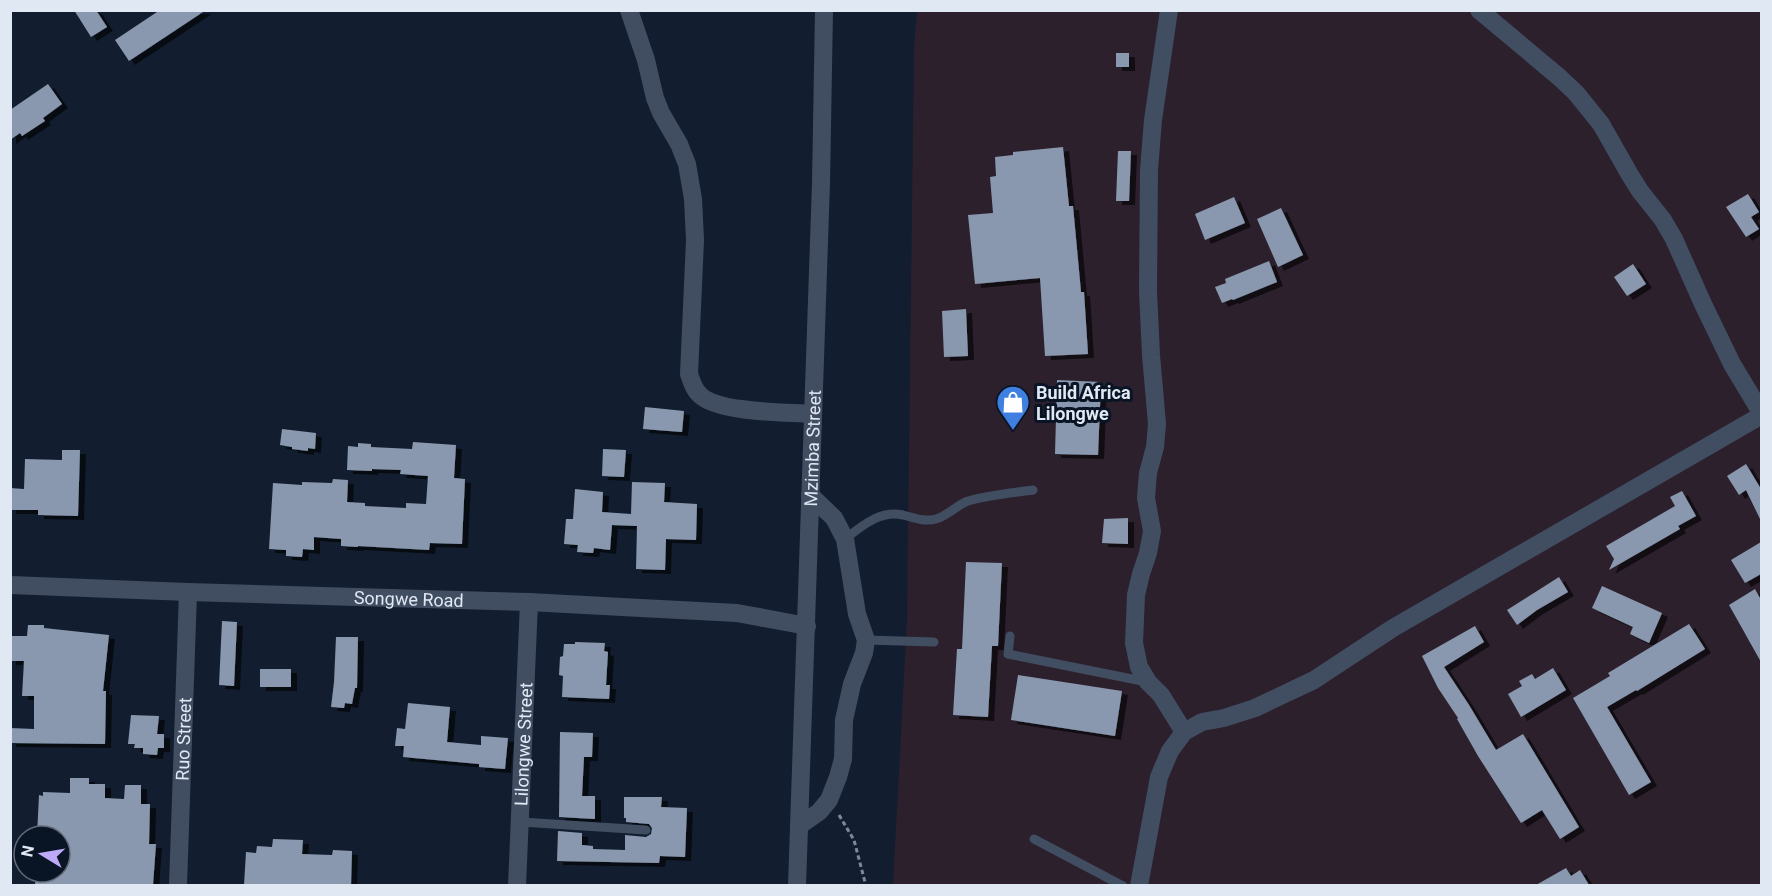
<svg xmlns="http://www.w3.org/2000/svg" width="1772" height="896" font-family="Roboto,sans-serif">
  <style>
    .commercial { fill: #2c202d }
    .building { fill: #8998ae; filter: url(#shadow) }
    .lines { fill: none; stroke-linecap: round; stroke-linejoin: round }
    .path { stroke: #7f8997; stroke-width: 3; stroke-dasharray: 4.5 3; stroke-linecap: butt }
    .lane { stroke: #414e62; stroke-width: 9 }
    .street { stroke: #414e62; stroke-width: 18 }
    .secondary { stroke: #414e62; stroke-width: 18 }
    .labels { text-anchor: middle; dominant-baseline: central; stroke-width: 6; stroke-linejoin: round; paint-order: stroke }
    .poi-label { font-size: 18px; font-weight: bold; fill: #e0e8f4; stroke: #091425; text-anchor: start }
    .street-label { font-size: 18px; fill: #e0e8f4; stroke: #091425 }
  </style>
  <defs>
    <filter id="shadow"><feDropShadow dx="6" dy="4" stdDeviation="0" flood-color="#0009"/></filter>
  </defs>
  <rect width="100%" height="100%" fill="#121e2f"/>
  <polygon class="commercial" points="917,11 1761,11 1761,885 893,886 907,619 914,47"/>
  <g class="building">
    <polygon points="74,10 96,10 107,27 91,37"/>
    <polygon points="160,10 206,10 129,61 115,40"/>
    <rect x="1116" y="53" width="13" height="14"/>
    <polygon points="48,84 62,104 43,118 45,121 22,136 20,133 10,140 10,110"/>
    <polygon points="1063,147 1069,206 1073,206 1081,292 1084,292 1088,354 1045,356 1040,278 975,284 968,215 993,213 990,177 996,176 995,157 1013,155 1013,152"/>
    <polygon points="1118,151 1131,151 1129,201 1116,201"/>
    <polygon points="1748,194 1759,212 1751,217 1759,229 1746,237 1726,207"/>
    <polygon points="1234,197 1245,223 1205,240 1195,214"/>
    <polygon points="1281,208 1303,255 1278,267 1257,219"/>
    <polygon points="1269,261 1277,282 1233,300 1232,299 1222,303 1215,287 1226,283 1225,279"/>
    <polygon points="1633,264 1646,284 1627,296 1614,277"/>
    <polygon points="966,309 968,356 944,357 942,311"/>
    <polygon points="1057,380 1101,382 1098,455 1055,454"/>
    <polygon points="645,407 684,411 682,432 643,429"/>
    <polygon points="282,429 316,433 315,449 308,448 308,451 292,449 292,447 280,445"/>
    <polygon points="413,442 456,445 454,478 465,479 462,544 430,543 429,550 358,546 358,547 341,546 341,539 314,537 314,550 303,549 302,557 286,556 286,550 269,549 273,483 302,485 302,482 332,483 333,479 348,480 347,502 365,503 365,506 406,508 406,503 426,504 428,476 400,474 401,470 372,469 372,471 347,470 348,446 358,447 358,443 371,444 371,447 412,449"/>
    <polygon points="603,449 626,450 624,477 602,476"/>
    <polygon points="62,450 80,450 78,516 38,515 38,510 10,510 10,488 24,489 25,459 62,460"/>
    <polygon points="1746,464 1761,489 1761,521 1746,490 1739,495 1727,476"/>
    <polygon points="632,482 665,483 664,502 697,504 696,540 666,539 665,570 636,569 637,526 612,525 610,550 594,548 593,553 577,552 578,545 564,544 566,519 573,519 575,489 603,492 602,512 631,514"/>
    <polygon points="1682,491 1696,516 1678,526 1680,529 1609,570 1614,559 1606,546 1675,506 1670,497"/>
    <polygon points="1128,518 1128,544 1102,543 1104,519"/>
    <polygon points="1761,542 1761,574 1745,583 1731,560"/>
    <polygon points="966,562 1002,563 998,646 992,646 988,717 953,715 957,649 962,649"/>
    <polygon points="1559,577 1568,592 1537,610 1517,625 1507,610"/>
    <polygon points="1602,586 1662,613 1649,643 1630,634 1633,627 1592,608"/>
    <polygon points="1755,589 1761,600 1761,662 1729,605"/>
    <polygon points="222,621 237,622 234,686 219,685"/>
    <polygon points="1689,624 1705,649 1637,691 1636,690 1607,707 1651,782 1629,795 1573,698 1610,676 1608,673"/>
    <polygon points="28,625 44,625 44,628 109,635 103,691 106,691 105,744 10,743 10,728 34,729 34,696 22,696 24,661 10,661 10,636 27,636"/>
    <polygon points="1475,626 1484,642 1444,667 1469,705 1496,750 1523,734 1579,827 1560,839 1542,810 1521,823 1478,756 1457,719 1458,718 1438,688 1422,656"/>
    <polygon points="336,637 358,637 357,688 355,688 352,704 345,703 344,708 331,707 334,682"/>
    <polygon points="575,642 605,643 604,651 608,652 606,685 610,685 609,699 562,697 563,676 559,675 560,657 563,656 564,644 575,644"/>
    <polygon points="1553,668 1566,690 1521,717 1508,694 1522,686 1519,681 1532,674 1535,679"/>
    <rect x="260" y="669" width="31" height="18"/>
    <polygon points="1018,675 1122,691 1115,736 1011,720"/>
    <polygon points="408,703 450,707 447,742 481,745 481,736 508,738 505,769 479,767 479,764 403,757 404,746 395,746 397,728 405,729"/>
    <polygon points="131,715 159,716 157,734 164,734 164,748 158,748 157,755 143,754 143,748 134,748 135,744 128,744"/>
    <polygon points="560,732 593,733 592,757 584,757 582,796 595,796 595,819 559,817"/>
    <polygon points="70,778 89,778 89,784 105,784 105,798 124,799 125,785 141,785 141,804 150,804 149,844 156,844 153,885 35,885 36,872 60,872 60,836 37,836 39,795 43,796 43,792 70,793"/>
    <polygon points="624,797 662,797 661,807 687,808 685,857 660,856 659,863 557,861 558,831 582,833 582,845 593,846 593,849 625,850 625,835 646,837 651,834 652,828 649,824 626,822 626,818 624,818"/>
    <polygon points="273,839 303,840 302,854 332,855 333,850 352,851 351,885 244,885 246,852 256,853 257,846 272,847"/>
    <polygon points="1566,868 1571,876 1580,870 1589,885 1536,885"/>
  </g>
  <g class="lines">
    <polyline class="path" points="839,815 854,840 866,886"/>
    <g class="lane">
      <path d="M845 539C862 526 880 510 903 515 915 518 924 522 936 519 947 516 957 505 968 501 989 495 1012 493 1033 490"/>
      <polyline points="1010,636 1008,654 1147,682"/>
      <polyline points="866,640 934,642"/>
      <polyline points="521,822 646,830"/>
      <polyline points="1034,839 1123,886"/>
    </g>
    <g class="street">
      <path d="M629 10 646 60 655 98 661 113 679 144 687 164 693 199 695 240 689 374C692 382 694 390 700 395 718 413 786 412 812 414"/>
      <polyline points="1169,10 1153,120 1149,170 1148,291 1151,355 1157,424 1155,447 1148,473 1146,498 1152,531 1148,553 1141,574 1136,595 1134,643 1139,667 1148,682 1161,695 1184,732"/>
      <polyline points="1479,10 1559,77 1576,93 1601,124 1630,175 1640,191 1663,220 1674,239 1703,304 1732,364 1762,414"/>
      <path id="s1" d="M10 585 188 592 529 602 641 608 737 613 807 626"/>
      <polyline points="799,826 819,812 829,800 838,777 843,759 844,720 852,684 864,653 866,640 857,614 845,539 834,518 810,495"/>
      <path id="s2" d="M178 886 188 592"/>
      <path id="s3" d="M517 886 529 602"/>
      <polyline points="1139,886 1159,777 1170,751 1184,732 1202,722 1224,718 1255,708 1314,680 1393,628 1762,415"/>
    </g>
    <path class="secondary" id="s4" d="M797 886 821 183 824 10"/>
  </g>
  <defs>
    <symbol id="shop-pin" viewBox="-11 -11 22 30"><path d="M0 17L-7.5 6A9.5 9.5 0 1 1 7.5 6Z" fill="#3f7fe0" stroke="#091425"/><path d="M-5-2.5h2.3a2.7 3.5 0 0 1 5.4 0H5L5.5 6h-11ZM-1.5-2.5h3a1.5 2.3 0 0 0-3 0Z" fill="#fff"/></symbol>
  </defs>
  <g fill-rule="evenodd">
    <use href="#shop-pin" x="994" y="383" width="38" height="52"/>
  </g>
  <g class="labels">
    <g class="poi-label">
      <text x="1036" y="392">Build Africa<tspan x="1036" dy="21">Lilongwe</tspan></text>
    </g>
    <g class="street-label">
      <text stroke="none"><textPath href="#s4" startOffset="438">Mzimba Street</textPath></text>
      <text stroke="none"><textPath href="#s1" startOffset="399">Songwe Road</textPath></text>
      <text stroke="none"><textPath href="#s2" startOffset="147">Ruo Street</textPath></text>
      <text stroke="none"><textPath href="#s3" startOffset="142">Lilongwe Street</textPath></text>
    </g>
  </g>
  <rect width="1772" height="896" fill="none" stroke="#e0e8f4" stroke-width="24"/>
  <g transform="translate(42 854) rotate(281)"><circle r="28" fill="#091425" stroke="#5f6978" stroke-width="1.5"/>
  <path d="M0-4.5L10 22L0 15L-10 22Z" fill="#bda9f5"/>
  <text y="-9" font-size="16" font-weight="bold" text-anchor="middle" fill="#e0e8f4">N</text>
  </g>
</svg>
